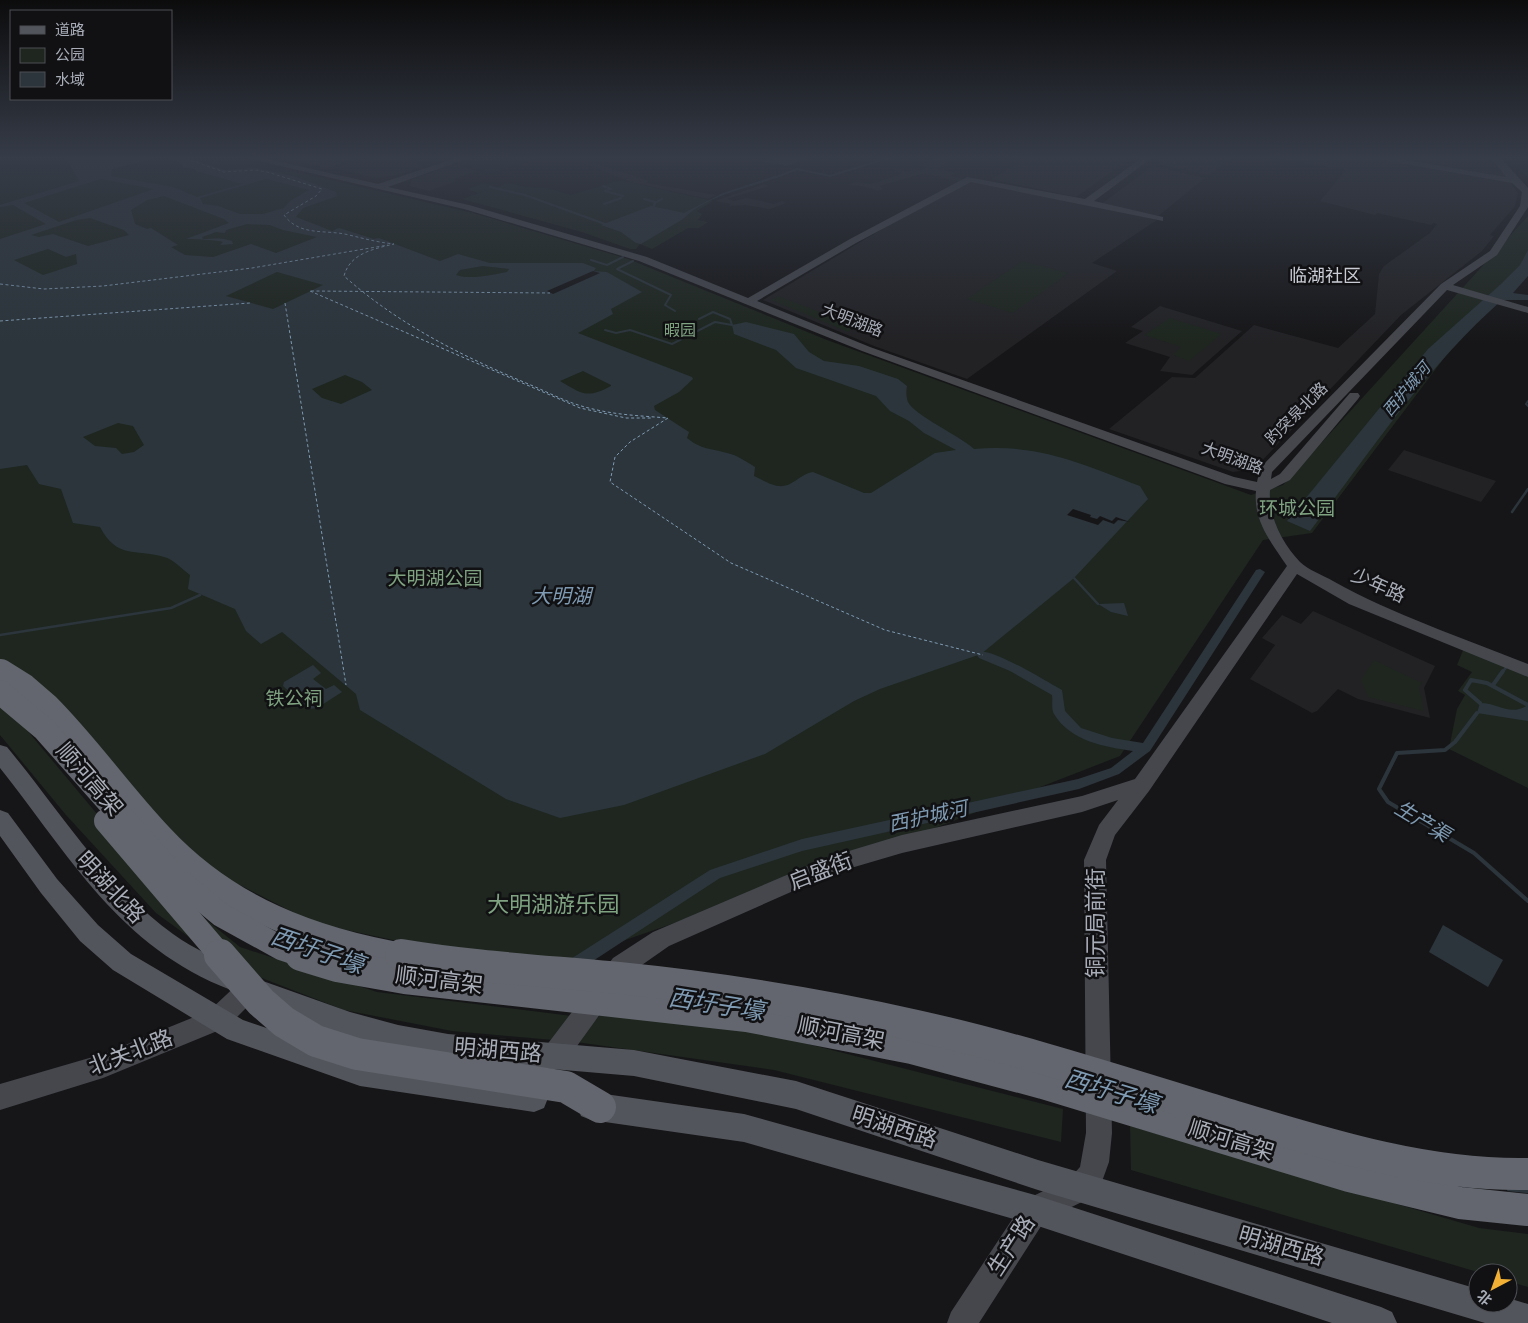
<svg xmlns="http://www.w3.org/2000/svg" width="1528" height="1323" font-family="'Sofia Sans Condensed','Noto Sans SC',sans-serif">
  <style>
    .built { fill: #222225 }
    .green { fill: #1e261f }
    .water { fill: #2c353c; fill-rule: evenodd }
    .pier { fill: #161618 }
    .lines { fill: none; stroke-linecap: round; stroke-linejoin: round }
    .stream-far3 { stroke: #2c353c; stroke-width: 2 }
    .stream-far2 { stroke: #2c353c; stroke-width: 2.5 }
    .stream-far1 { stroke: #2c353c; stroke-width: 4 }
    .stream { stroke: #2c353c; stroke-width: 4.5 }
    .canal { fill: #2c353c; fill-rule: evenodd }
    .ferry { stroke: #7f9bb3; stroke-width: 1; stroke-dasharray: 3 2.5; stroke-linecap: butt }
    .secondary { fill: #45474d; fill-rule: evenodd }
    .primary { fill: #53555c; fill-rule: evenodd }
    .highway-bridge-far2 { stroke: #63666e; stroke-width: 19 }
    .highway-bridge-far1 { stroke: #63666e; stroke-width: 24 }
    .highway-bridge { stroke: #63666e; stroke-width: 32 }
    .labels { text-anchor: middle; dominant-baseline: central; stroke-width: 5; stroke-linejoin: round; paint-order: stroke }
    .far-street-label { font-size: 16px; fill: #a8adb8; stroke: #111113 }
    .far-park-label { font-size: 16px; fill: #7fa381; stroke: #111113 }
    .far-water-label { font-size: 16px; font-style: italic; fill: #7f9bb3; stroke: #111113 }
    .far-quarter-label { font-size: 18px; fill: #c9ccd4; stroke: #111113 }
    .park-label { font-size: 19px; fill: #7fa381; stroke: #111113 }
    .street-label { font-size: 19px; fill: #a8adb8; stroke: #111113 }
    .water-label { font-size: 20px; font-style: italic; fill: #7f9bb3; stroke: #111113 }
    .near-street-label { font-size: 22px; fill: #a8adb8; stroke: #111113 }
    .near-park-label { font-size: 22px; fill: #7fa381; stroke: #111113 }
    .near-water-label { font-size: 24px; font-style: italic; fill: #7f9bb3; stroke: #111113 }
  </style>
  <rect width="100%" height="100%" fill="#161618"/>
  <g class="built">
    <polygon points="276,157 365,157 327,168"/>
    <polygon points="373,157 397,157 424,166 397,175 376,178 334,168"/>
    <polygon points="568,157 589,164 595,163 649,181 646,183 716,195 708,199 631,182"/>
    <polygon points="940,157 950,157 943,161 948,162 937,169 956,173 950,176 960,178 962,179 960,182 925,173 879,186 883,189 878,191 863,186 847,185 857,182 870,184 902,174 893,169 907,172 914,169 919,171 927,167 922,165"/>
    <polygon points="1031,157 1132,157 1076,197 991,179"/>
    <polygon points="1168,157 1234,157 1208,175 1158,164"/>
    <polygon points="1271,157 1492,157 1518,193 1515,206 1490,235 1494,236 1482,251 1401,315 1254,469 1233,472 1109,429 1172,377 1195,378 1254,325 1338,348 1375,314 1379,274 1384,266 1430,233 1437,224 1433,223 1431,225 1377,213 1375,215 1320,201 1346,170"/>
    <polygon points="457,165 477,171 453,179 457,181 429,191 410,186 412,179 450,166"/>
    <polygon points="1153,166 1205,178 1158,216 1101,204"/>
    <polygon points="973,181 1096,205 1157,220 1092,263 1117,271 967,379 874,346 763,300 926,203"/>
    <polygon points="764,184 769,186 727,199 734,201 747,198 774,204 782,201 786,203 770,209 745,205 729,206 731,204 715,201"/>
    <polygon points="1160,306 1242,331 1192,375 1160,371 1170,357 1125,343 1143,331 1131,327"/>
    <polygon points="1404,450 1496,481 1481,502 1388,470"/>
    <polygon points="1313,611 1435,666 1424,688 1430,718 1358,699 1338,689 1317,711 1312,713 1250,679 1275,645 1262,638 1282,615 1301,624"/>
  </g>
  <g class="green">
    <polygon points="0,157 231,157 473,213 628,259 827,340 1251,495 1283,485 1528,216 1528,261 1463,333 1312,533 1263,540 1120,756 822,872 559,963 444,951 314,923 207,868 0,661"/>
    <polygon points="472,157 540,157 492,173 457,162"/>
    <polygon points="1502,157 1528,157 1528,177"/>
    <polygon points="620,180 713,201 697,211 702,214 698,220 708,222 699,228 688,228 652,249 640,244 636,249 630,249 582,232 462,199 496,187 478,193 467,189 485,183 497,187 509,183 526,187 547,188 571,195"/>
    <polygon points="1022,261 1069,273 1013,313 967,299"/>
    <polygon points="778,296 825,314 835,308 839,309 833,314 859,323 848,332 771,300"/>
    <polygon points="1170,318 1222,334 1189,361 1173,355 1181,347 1144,335"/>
    <polygon points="1464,648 1528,675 1528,788 1449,749 1457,709 1465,695 1458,691 1472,672 1457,665"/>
    <polygon points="1374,660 1422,683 1419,687 1424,711 1368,697 1361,680"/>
    <polygon points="0,705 21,723 143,869 240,947 377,992 572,1016 553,1040 452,1031 344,1010 226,964 156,913 66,815 0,735"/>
    <polygon points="600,1015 753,1030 1063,1109 1061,1142 774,1070 576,1042"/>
    <polygon points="1130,1126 1479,1228 1528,1234 1528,1287 1508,1281 1508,1273 1481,1273 1131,1170"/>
  </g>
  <g class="water">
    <path d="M61 157H159L112 169 111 176 173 187 197 197 242 184 196 171 195 169 182 167 184 165 165 157H185L225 170 256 168 297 177 336 192 337 196 303 208 296 217 332 231 339 228 374 239 379 238 440 261 458 254 490 263H583L596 268 594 271 607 272 642 292 611 309 613 314 578 333 692 377 693 379 679 392 654 406 655 410 689 432 687 438C702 450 710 448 727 453 737 455 747 462 755 467L754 476C769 483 780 492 795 481 801 477 806 473 813 472L864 493H871L935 453 956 450 924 433 909 421 890 411 876 396 796 368 776 350 734 334 732 325 746 322 794 334 809 352 824 361 859 366 898 379 907 386C906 391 906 397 908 402 915 416 959 435 974 449 1038 443 1082 464 1140 486L1148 499 1074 578 981 654 880 689 854 701 765 754 624 805 560 818 506 799 360 710 356 694 282 632 261 644 246 631 235 609 188 589 190 575C182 569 173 559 164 557 134 548 118 560 100 527L73 523 61 489 39 484 27 465 0 469V239L46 224 13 205 0 207V205L79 181 67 160ZM101 179 154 189 59 222 24 203ZM266 179 309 190 290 201 284 208 263 214H240L218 206 203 204 200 198ZM164 196 224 219 229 223 186 239C192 239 219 240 223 242L220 245 233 244 232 241C219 237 215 239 203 239L202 237 216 232 225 233 226 230 247 224 270 225 283 230 317 237 276 253 251 244 213 257 185 255 171 247 178 245 151 228 147 229 135 224 131 210 147 200ZM90 218 124 230 129 235 88 246 53 234 39 237 31 235 76 220ZM48 249 66 257 76 254 77 264 43 275 14 260ZM483 266 509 269 507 272C491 275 471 280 456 275L460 270ZM277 272 323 285 273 309 226 296ZM583 371 611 385V386C587 399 582 394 560 381ZM345 375 362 382 372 390 341 404 322 398 312 389ZM118 423 133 426 144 445 134 452 122 454 116 448 95 446 83 437Z"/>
    <polygon points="772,157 809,157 787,166 764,162"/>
    <path d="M774 176 778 177C747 189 706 195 683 219L641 244 636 243 621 232 601 225 651 206 684 213 723 193Z"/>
    <path d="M1528 250V276L1513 293 1528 295V300H1502C1426 367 1371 451 1310 531L1287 521 1428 349 1501 284 1520 265Z"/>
    <polygon points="1124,603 1128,616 1111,612 1098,604"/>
    <polygon points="313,665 321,673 313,679 326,689 334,685 342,692 317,708 309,709 283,686 284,682"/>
    <path d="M1480 703C1500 703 1509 717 1528 705V721L1477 713Z"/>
    <polygon points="1443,925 1503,960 1488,987 1429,952"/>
  </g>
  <g class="pier">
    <polygon points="593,271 600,273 553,294 547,291"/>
    <polygon points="1073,509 1091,515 1090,517 1097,519 1100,516 1112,521 1116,517 1130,522 1118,520 1114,524 1103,520 1098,525 1067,515"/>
  </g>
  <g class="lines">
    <g class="stream-far3">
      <polyline points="774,178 797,169 830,176 891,157"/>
      <polyline points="603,186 611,189 605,191 623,196"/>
      <polyline points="490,187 525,195 605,224"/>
      <polyline points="644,199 655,202 654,206"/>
      <polyline points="655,203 662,199"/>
      <polyline points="604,204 621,198"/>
      <polyline points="591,260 607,265 623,257"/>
      <polyline points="633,261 617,269 671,295 665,305 675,311"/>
      <polyline points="699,319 713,312 730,319 732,325"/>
      <polyline points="605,330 616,333 630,330 672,344 715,322 732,325"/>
      <polyline points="1528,401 1526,404 1528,406"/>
    </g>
    <g class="stream-far2">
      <polyline points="1512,512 1528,489"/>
      <polyline points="1074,578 1098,604"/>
      <polyline points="0,635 171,608 200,595"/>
      <polyline points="1502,673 1507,666"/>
    </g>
    <g class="stream-far1">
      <polyline points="1493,685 1503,671"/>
      <polyline points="1480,703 1465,690 1471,680 1487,683 1528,705"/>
      <polyline points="1477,713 1455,742 1445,750 1397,753 1379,789 1388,802 1474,853 1528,901"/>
    </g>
    <polyline class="stream" points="1509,1189 1528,1191"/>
    <path class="canal" d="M1260 569 1265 572 1150 751 1119 774 1079 789 802 851 720 878 576 972 571 974 566 972 564 967 566 962 710 870 802 839 1078 779 1111 768 1133 751C1105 747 1070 741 1054 714 1051 709 1053 701 1052 695L1010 671 979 658 977 655 979 652C993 648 1047 682 1062 690L1065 711 1081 728 1112 738 1143 743 1256 570Z"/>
    <g class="ferry">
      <polyline points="114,157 139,157"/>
      <path d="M181 157 224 172 255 170 267 172 322 189 316 196 284 215C300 237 326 229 349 235 366 239 376 242 394 244 374 249 350 253 344 276 398 324 460 355 526 383 548 392 569 404 593 409 617 415 643 416 668 418L630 442 615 457 610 482 731 563 885 630 983 655"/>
      <polyline points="0,284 44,289 103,286 252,268 388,245"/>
      <polyline points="310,291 580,408 626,418 651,418"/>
      <polyline points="311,291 550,293"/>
      <polyline points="285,303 346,685"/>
      <polyline points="0,321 250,303"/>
    </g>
    <g class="secondary">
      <path d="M242 157H259L378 184 459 157H472L388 187 469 205 647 257 748 298 850 239 967 177 1085 199 1143 157H1153L1094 201 1163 217V221L971 182 856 243 757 301 870 347 1234 477 1257 482 1260 468 1441 284 1490 251 1520 206 1522 192 1512 183 1366 157H1388L1506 177 1491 157H1500L1528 188V207L1497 255 1453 285 1528 307V313L1447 290 1272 472 1271 479 1280 474 1350 393H1358L1360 396 1358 399 1290 480 1270 490C1268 516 1282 543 1300 562 1308 570 1323 575 1333 581 1394 615 1463 638 1528 664V677L1349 604 1297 574 1149 791 1115 835 1106 860 1112 1133 1109 1162 1100 1187 1090 1198 1045 1220 979 1323H947L951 1312 1025 1200 1070 1178 1080 1167 1086 1133 1084 860 1099 825 1118 800 1082 812 902 853 834 873 669 946 629 974 564 1064 555 1067 546 1064 543 1055 546 1046 613 958 653 932 829 857 902 835 1082 796 1135 779 1287 566C1271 542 1253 521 1256 491L1225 484 862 351 639 261 464 209Z"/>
      <polygon points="250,977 258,980 262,988 258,996 227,1027 103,1078 0,1110 0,1084 103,1054 209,1011 242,980"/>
    </g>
    <g class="primary">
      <path d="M0 745 7 747C60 811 105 885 173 934 194 949 217 959 240 970L244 978 240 986 231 990C119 947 70 856 0 768Z"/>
      <polygon points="0,810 8,813 57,879 98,925 131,954 243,1020 360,1060 534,1084 544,1088 548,1098 544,1108 534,1112 360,1086 227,1039 113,970 80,941 41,893 0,836"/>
      <polygon points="260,980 350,1012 398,1025 448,1034 634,1050 796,1081 1038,1160 1478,1289 1478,1303 1508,1303 1508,1298 1528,1304 1528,1323 1485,1323 1038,1190 796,1109 634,1076 448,1060 398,1051 350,1038 251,1000 247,992 251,984"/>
      <polygon points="591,1092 744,1114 1035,1195 1381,1307 1392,1312 1397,1323 1332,1323 1035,1225 744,1142 591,1120 581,1116 577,1106 581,1096"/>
    </g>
    <polyline class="highway-bridge-far2" points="0,671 3,673"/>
    <g class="highway-bridge-far1">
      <path d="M1 671 25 686 47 705C88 746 121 794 161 836 228 908 313 940 408 956"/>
      <polyline points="0,692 44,729 175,877 221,915 281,948 305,956"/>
      <polyline points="106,821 221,956"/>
    </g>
    <g class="highway-bridge">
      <polyline points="220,955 261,1002 284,1022 316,1041 357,1054 566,1087 600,1107"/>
      <polyline points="301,955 337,966 405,978 747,1016 912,1048 1043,1083 1349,1176 1460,1203 1528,1210"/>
      <path d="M401 955C473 967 546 971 619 978 719 988 819 1004 917 1026 1020 1049 1121 1082 1223 1113 1322 1143 1424 1176 1528 1174"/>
    </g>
  </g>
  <linearGradient id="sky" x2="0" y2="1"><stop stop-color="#0c0c0d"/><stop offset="0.46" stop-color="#363c48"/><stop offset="1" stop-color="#363c48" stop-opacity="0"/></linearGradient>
  <rect width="1528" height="343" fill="url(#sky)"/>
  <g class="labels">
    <g class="far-street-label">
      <text transform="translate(852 321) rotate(21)">大明湖路</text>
      <text transform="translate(1297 414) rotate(-45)">趵突泉北路</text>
      <text transform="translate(1232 459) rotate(20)">大明湖路</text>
    </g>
    <g class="far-park-label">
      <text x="680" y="331">暇园</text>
    </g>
    <g class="far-water-label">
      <text transform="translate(1407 390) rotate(-50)">西护城河</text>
    </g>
    <g class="far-quarter-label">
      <text x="1325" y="276">临湖社区</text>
    </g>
    <g class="park-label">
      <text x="1297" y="509">环城公园</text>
      <text x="435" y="579">大明湖公园</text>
      <text x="294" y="699">铁公祠</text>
    </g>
    <g class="street-label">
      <text transform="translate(1378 586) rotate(24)">少年路</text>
    </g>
    <g class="water-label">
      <text x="561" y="597">大明湖</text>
      <text transform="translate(928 817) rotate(-12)">西护城河</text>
      <text transform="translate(1422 822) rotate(31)">生产渠</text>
    </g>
    <g class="near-street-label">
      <text transform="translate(89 780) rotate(49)">顺河高架</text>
      <text transform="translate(821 872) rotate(-21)">启盛街</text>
      <text transform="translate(110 888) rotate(47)">明湖北路</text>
      <text transform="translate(1096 923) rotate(-90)">铜元局前街</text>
      <text transform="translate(439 981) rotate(7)">顺河高架</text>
      <text transform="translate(841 1034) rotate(11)">顺河高架</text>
      <text transform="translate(498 1051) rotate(5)">明湖西路</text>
      <text transform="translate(131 1053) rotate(-21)">北关北路</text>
      <text transform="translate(894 1128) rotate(18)">明湖西路</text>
      <text transform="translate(1231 1141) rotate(17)">顺河高架</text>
      <text transform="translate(1012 1246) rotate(-57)">生产路</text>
      <text transform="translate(1281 1247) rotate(16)">明湖西路</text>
    </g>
    <g class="near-park-label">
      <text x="553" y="905">大明湖游乐园</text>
    </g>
    <g class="near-water-label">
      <text transform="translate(317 951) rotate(19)">西圩子壕</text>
      <text transform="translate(716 1005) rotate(9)">西圩子壕</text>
      <text transform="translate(1111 1092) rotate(17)">西圩子壕</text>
    </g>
  </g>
  <rect x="10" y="10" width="162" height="90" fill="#111113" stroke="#4d4f55"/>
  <rect x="20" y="26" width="25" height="8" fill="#53555c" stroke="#4d4f55"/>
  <text x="55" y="35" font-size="15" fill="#a8adb8">道路</text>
  <rect x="20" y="48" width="25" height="15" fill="#1e261f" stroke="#4d4f55"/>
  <text x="55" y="60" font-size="15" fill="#a8adb8">公园</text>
  <rect x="20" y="72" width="25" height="15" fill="#2c353c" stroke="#4d4f55"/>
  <text x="55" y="85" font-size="15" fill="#a8adb8">水域</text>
  <g transform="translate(1493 1288) rotate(221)"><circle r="24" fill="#111113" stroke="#4d4f55"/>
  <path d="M0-4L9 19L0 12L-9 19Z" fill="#f2b134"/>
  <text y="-8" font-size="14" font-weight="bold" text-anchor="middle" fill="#a8adb8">北</text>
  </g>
</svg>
